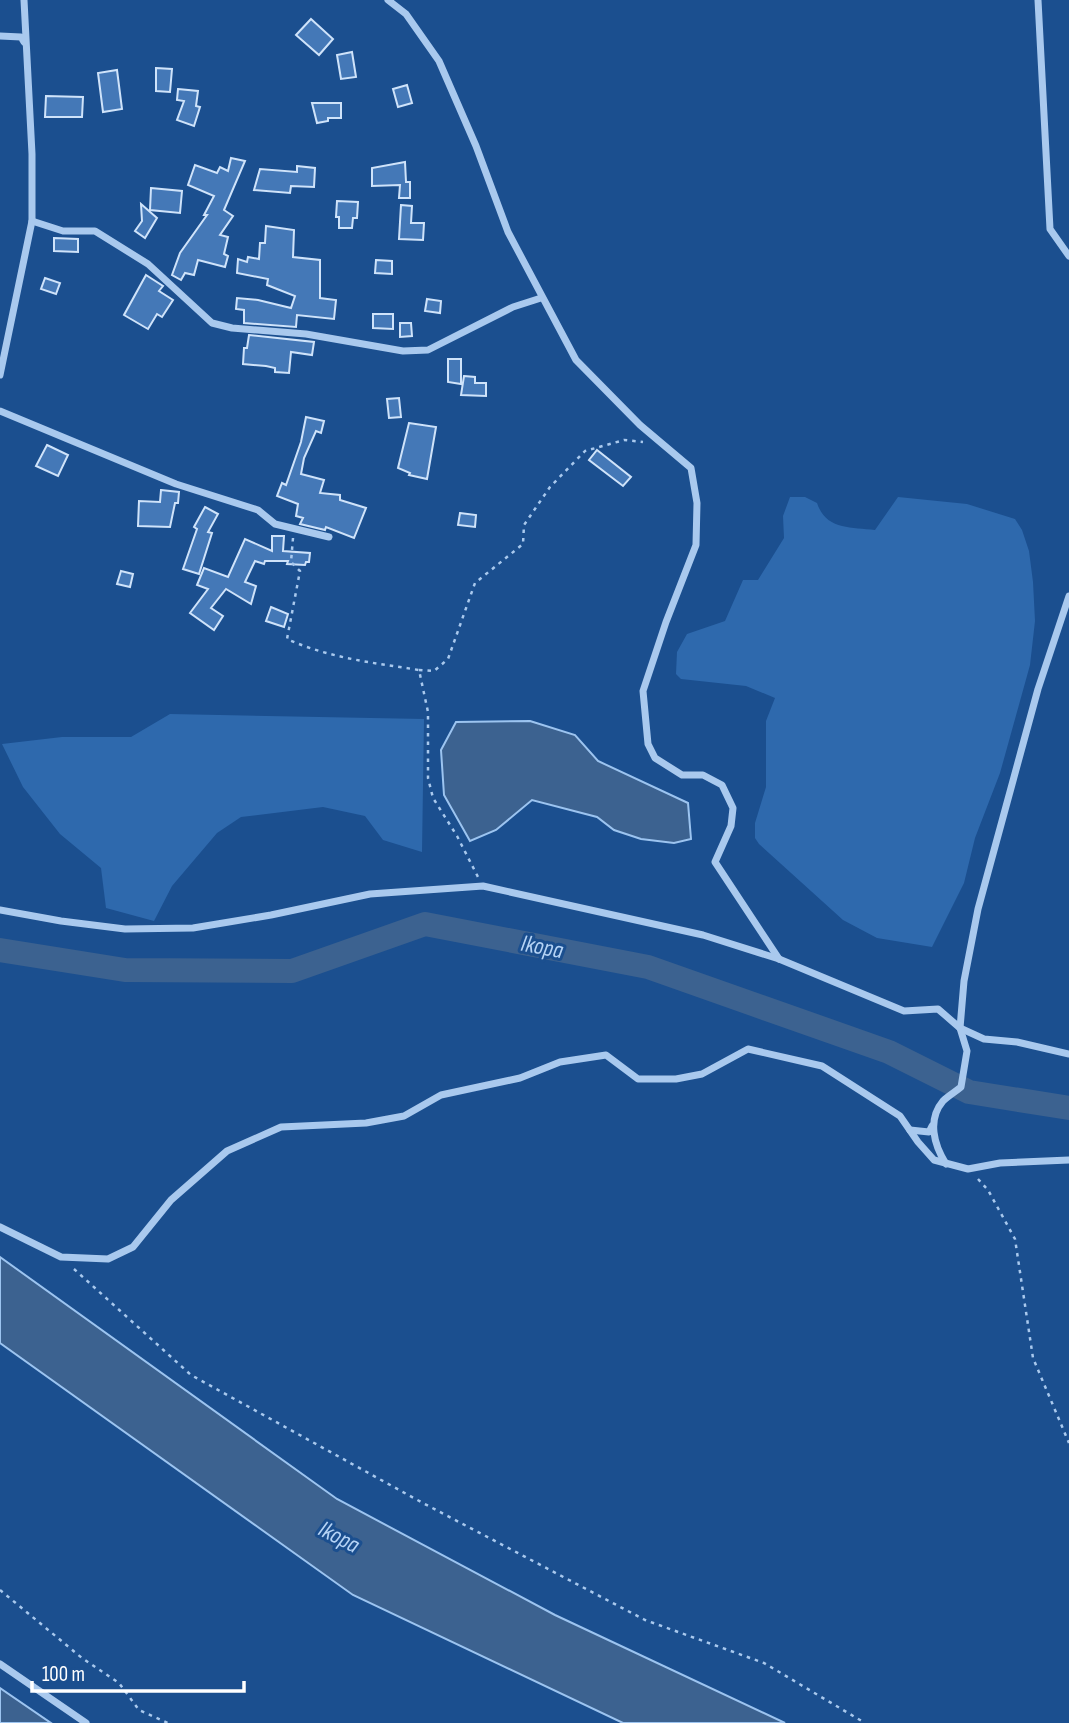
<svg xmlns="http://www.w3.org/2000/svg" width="1069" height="1723" font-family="'Sofia Sans Condensed',sans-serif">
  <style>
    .green { fill: #2e69ad }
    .water { fill: #3c6290; stroke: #9cc4f0; stroke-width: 2 }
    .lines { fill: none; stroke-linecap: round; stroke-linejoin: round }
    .river { stroke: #3c6290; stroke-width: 24 }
    .building { fill: #4478b7; stroke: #cfe3fa; stroke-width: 2 }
    .path { stroke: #a9c9ee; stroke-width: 2.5; stroke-dasharray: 3.5 5; stroke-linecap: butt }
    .street { stroke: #a9c9ee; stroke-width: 7 }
    .labels { text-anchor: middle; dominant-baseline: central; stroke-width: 6; stroke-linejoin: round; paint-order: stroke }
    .water-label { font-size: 24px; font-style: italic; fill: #b5d3f5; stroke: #1b4f8f }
  </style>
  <rect width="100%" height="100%" fill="#1b4f8f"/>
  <g class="green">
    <path d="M790 497H805L817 503C826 530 850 527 875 530L898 497 967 504 1015 519 1022 530 1029 551 1033 582 1035 621 1030 665 1000 773 975 838 964 883 932 947 877 938 843 920 759 844 755 838V823L766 787V721L775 698 746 686 681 679 676 674 677 652 687 634 725 621 743 580H758L784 538 783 516Z"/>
    <polygon points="170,714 424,719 422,852 383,840 365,816 323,807 241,817 217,833 172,886 154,921 106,908 101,868 60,834 23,787 2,744 62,737 131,737"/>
  </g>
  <g class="water">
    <polygon points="530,721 575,735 598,761 688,803 691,839 674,843 641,839 614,830 597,817 532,800 496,830 470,841 444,795 441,750 456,722"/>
    <polygon points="0,1257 337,1499 555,1615 785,1723 623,1723 353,1595 0,1343"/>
    <polygon points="0,1688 51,1723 0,1723"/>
  </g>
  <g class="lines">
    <polyline class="river" points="0,950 125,970 292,971 425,924 648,967 889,1052 969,1092 1069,1108"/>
  </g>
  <g class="building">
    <polygon points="311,19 333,39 319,55 296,35"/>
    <polygon points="352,52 356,77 341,79 337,55"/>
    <polygon points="156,68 172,69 170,92 156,91"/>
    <polygon points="117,70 122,109 103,112 98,73"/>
    <polygon points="407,85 412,103 398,107 393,89"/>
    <polygon points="178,89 198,91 196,106 200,107 194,126 177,120 184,101 177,100"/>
    <polygon points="46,96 83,97 82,117 45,117"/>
    <polygon points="312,103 341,103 341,118 328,118 328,121 317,123"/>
    <polygon points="231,158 245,161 224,210 233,216 220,235 228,237 224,254 228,256 225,267 198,260 194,275 185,273 181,280 172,275 180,253 207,215 204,215 214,196 188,185 195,165 217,173 220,167 228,171"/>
    <polygon points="405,162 406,182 410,182 410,198 399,198 400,185 372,186 372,168"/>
    <polygon points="297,166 315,168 314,187 291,186 290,193 254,190 260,169 297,172"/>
    <polygon points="151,188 182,191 180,213 150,210"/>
    <polygon points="337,201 358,202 357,218 353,218 352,228 339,228 339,217 336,217"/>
    <polygon points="141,204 157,218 145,238 135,231 142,221"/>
    <polygon points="401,205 412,206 411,223 424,223 423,240 399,239"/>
    <polygon points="266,226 294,230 293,257 320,260 320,298 336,300 334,319 297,315 296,327 244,323 244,310 236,309 237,298 258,300 291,308 295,296 267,285 268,279 237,273 238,259 247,262 248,257 259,259 260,243 265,243"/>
    <polygon points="54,238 78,239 78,252 54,251"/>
    <polygon points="376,260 392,261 392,274 375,273"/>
    <polygon points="146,275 163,286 159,291 173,300 162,317 157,314 148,329 124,315"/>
    <polygon points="45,278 60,283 56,294 41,289"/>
    <polygon points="427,299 441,301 440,313 425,311"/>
    <polygon points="373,314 393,314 393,329 373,328"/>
    <polygon points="400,323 411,323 412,336 400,337"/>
    <polygon points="249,335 314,342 312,355 291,352 289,373 275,372 275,368 266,366 243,364 244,348 247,348"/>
    <polygon points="448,359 461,359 461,384 448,382"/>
    <polygon points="464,376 475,377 475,383 486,383 486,396 461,395"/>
    <polygon points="399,398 401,417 389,418 387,399"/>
    <polygon points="306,417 324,421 321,433 316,431 304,458 301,474 324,480 320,493 340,495 340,500 366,508 354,538 326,527 325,530 300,524 303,518 296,516 298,504 277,496 282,483 286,485 301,442"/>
    <polygon points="409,423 436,427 427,479 409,475 410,473 398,468"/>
    <polygon points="47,445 68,455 58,476 36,466"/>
    <polygon points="597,450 631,477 623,486 589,460"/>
    <polygon points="161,490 179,492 178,503 175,503 170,527 138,526 139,501 160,502"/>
    <polygon points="205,507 218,514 208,532 212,533 199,574 183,569 197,529 194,527"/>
    <polygon points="460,513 476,515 475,527 458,525"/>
    <polygon points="272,536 284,536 283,551 310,553 309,562 306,562 305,565 287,564 288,561 265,561 264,564 255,561 245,582 256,586 251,604 226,589 211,608 223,616 214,630 190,613 208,589 197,585 204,568 228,577 245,539 272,551"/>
    <polygon points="121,571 133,574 130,587 117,584"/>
    <polygon points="271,607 288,614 284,627 266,621"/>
  </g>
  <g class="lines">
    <g class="path">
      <path d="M293 538 291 562 300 571 287 639C329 658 374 663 419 670L428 712V778L433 798 457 836 478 877"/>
      <polyline points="419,670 434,671 448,659 475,583 523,544 524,525 550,487 585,451 624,440 643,442"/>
      <polyline points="978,1179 988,1190 1015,1239 1033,1358 1069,1443"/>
      <polyline points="74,1269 191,1375 421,1502 645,1620 764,1663 865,1723"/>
      <polyline points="0,1590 82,1658 119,1683 139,1710 168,1723"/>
    </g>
    <g class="street">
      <polyline points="388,0 406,14 439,61 476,146 508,232 576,360 640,425 691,468 697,503 696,545 666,622 643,691 648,744 655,758 682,775 703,775 722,785 733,808 731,826 715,862 779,959"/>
      <polyline points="1038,0 1050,229 1069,256"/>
      <polyline points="0,36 21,37 24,42"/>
      <polyline points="32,221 63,231 95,231 148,264 212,323 232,328 306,334 403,351 428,350 513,307 541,298"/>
      <polyline points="0,375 32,221 32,154 24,0"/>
      <polyline points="0,411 176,484 258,510 275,524 329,537"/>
      <polyline points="0,910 61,921 125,929 193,928 271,915 370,894 483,886 703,935 779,959 904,1011 938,1009 960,1028 984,1039 1017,1042 1069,1054"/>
      <polyline points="910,1130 929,1132 932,1126"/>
      <path d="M946 1164C934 1145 927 1120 943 1101 948 1096 955 1092 961 1087L967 1051 960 1028 964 981 978 909 1038 689 1069 596"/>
      <polyline points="0,1227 61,1257 108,1259 133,1247 171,1200 227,1151 281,1127 366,1123 404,1116 441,1095 520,1078 560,1062 606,1055 638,1079 676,1079 702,1074 748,1049 822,1066 900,1116 918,1142 934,1160 968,1169 1000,1163 1069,1160"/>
      <polyline points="0,1664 86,1723"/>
    </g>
  </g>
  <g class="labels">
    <g class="water-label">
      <text transform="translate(542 947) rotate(11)">Ikopa</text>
      <text transform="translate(339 1537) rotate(27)">Ikopa</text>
    </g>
  </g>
  <path d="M32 1681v10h212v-10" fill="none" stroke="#ffffff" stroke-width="3.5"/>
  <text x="42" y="1681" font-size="21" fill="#ffffff" stroke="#1b4f8f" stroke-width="5" paint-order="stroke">100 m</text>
</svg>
